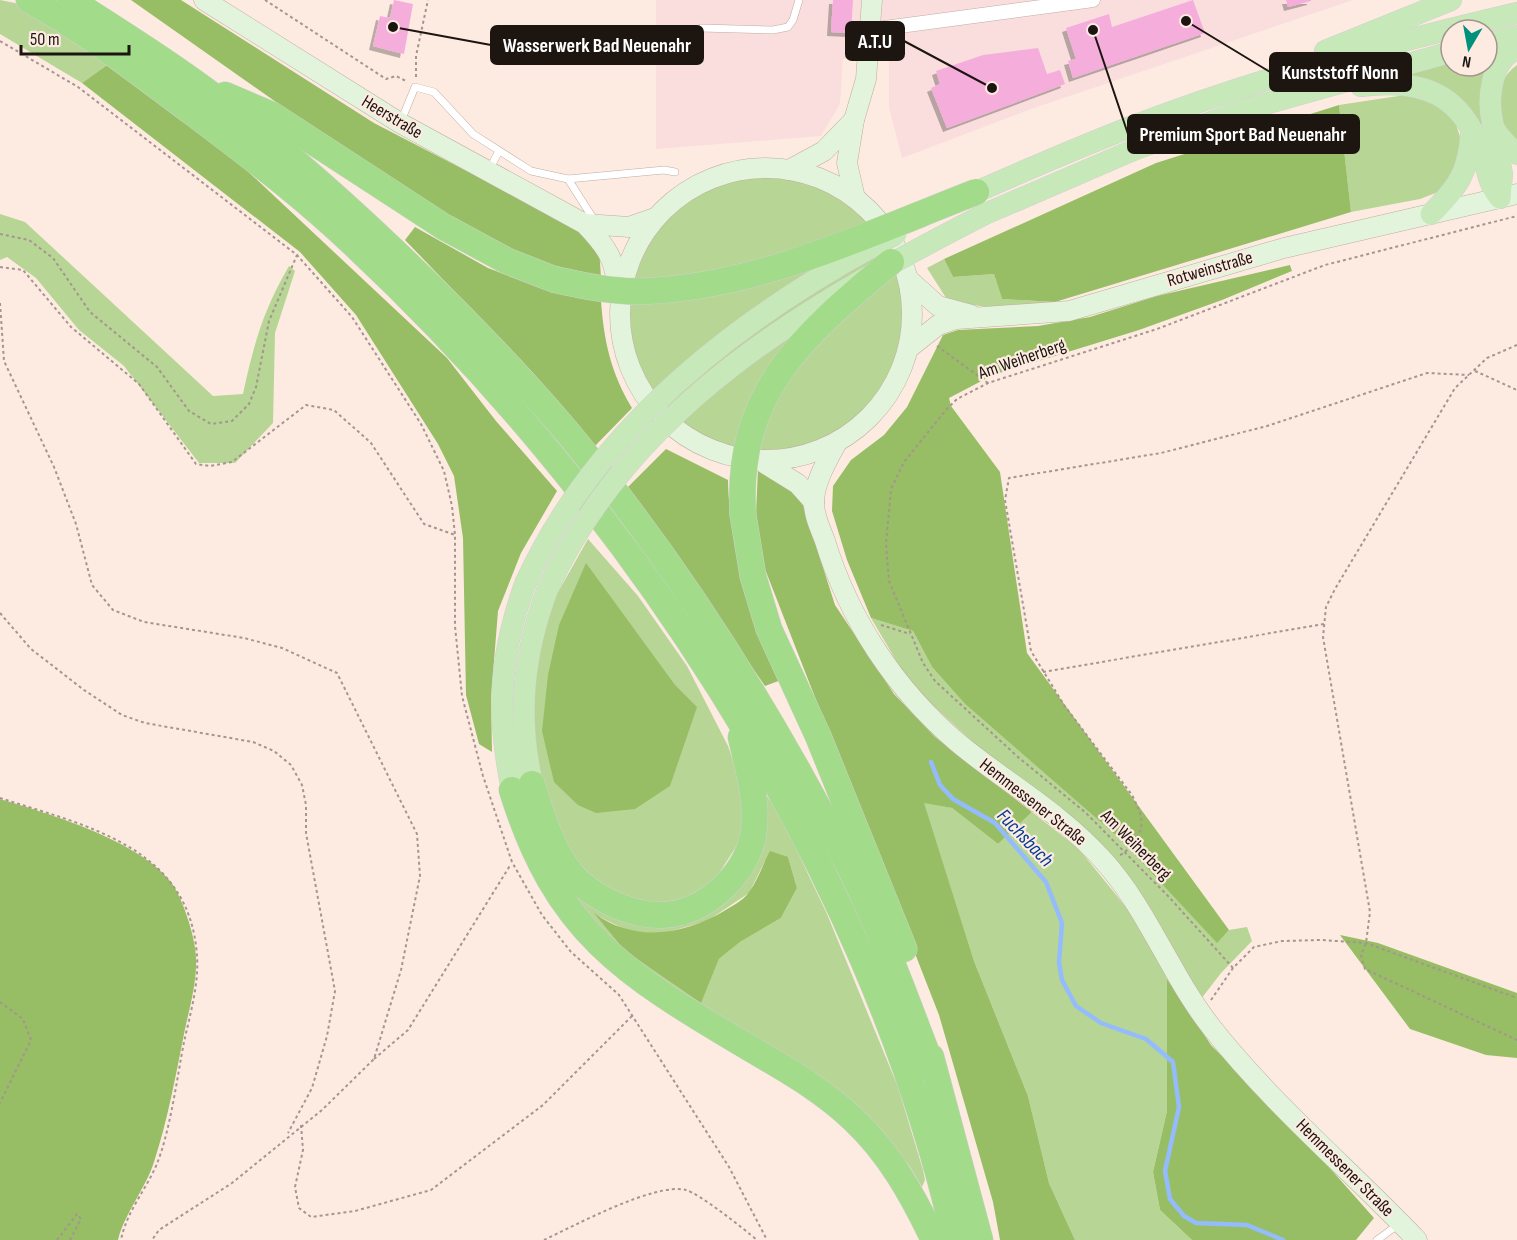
<svg xmlns="http://www.w3.org/2000/svg" width="1517" height="1240" font-family="'Sofia Sans Condensed',sans-serif">
  <style>
    .commercial { fill: #f9dedd }
    .green { fill: #b7d594; fill-rule: evenodd }
    .forest { fill: #97be64 }
    .lines { fill: none; stroke-linecap: round; stroke-linejoin: round }
    .stream { stroke: #94bcfc; stroke-width: 4.5 }
    .building { fill: #f5aedb; filter: url(#shadow) }
    .service-casing { stroke: #c1aca0; stroke-width: 8 }
    .minor-casing { stroke: #c1aca0; stroke-width: 15 }
    .secondary-casing { stroke: #c1aca0; stroke-width: 21 }
    .primary-casing { stroke: #d2d0cf; stroke-width: 22 }
    .motorway-casing { stroke: #d2d0cf; stroke-width: 27 }
    .path { stroke: #a4968e; stroke-width: 2; stroke-dasharray: 3 3; stroke-linecap: butt }
    .service { stroke: #fff; stroke-width: 7 }
    .minor { stroke: #fff; stroke-width: 14 }
    .secondary { stroke: #e3f4dc; stroke-width: 20 }
    .primary { stroke: #c7e9b9; stroke-width: 21 }
    .motorway { stroke: #a2db8a; stroke-width: 26 }
    .primary-bridge-casing { stroke: #d2d0cf; stroke-width: 22; stroke-linecap: butt }
    .motorway-bridge-casing { stroke: #d2d0cf; stroke-width: 27; stroke-linecap: butt }
    .primary-bridge { stroke: #c7e9b9; stroke-width: 21 }
    .motorway-bridge { stroke: #a2db8a; stroke-width: 26 }
    .labels { text-anchor: middle; dominant-baseline: central; stroke-width: 4.5; stroke-linejoin: round; paint-order: stroke }
    .street-label { font-size: 18px; fill: #1c1510; stroke: #fdebe1 }
    .water-label { font-size: 20px; font-style: italic; fill: #003c95; stroke: #fdebe1 }
    .leader { fill: none; stroke: #1c1510; stroke-width: 2 }
    .callout-dot { fill: #1c1510; stroke: #fdebe1; stroke-width: 2 }
    .callout { fill: #1c1510; stroke: #1c1510; stroke-width: 2 }
    .callout-label { font-size: 20px; text-anchor: middle; font-weight: bold; fill: #fff }
  </style>
  <defs>
    <filter id="shadow"><feDropShadow dx="-4" dy="4" stdDeviation="0" flood-color="#0004"/></filter>
  </defs>
  <rect width="100%" height="100%" fill="#fdebe1"/>
  <polygon class="commercial" points="656,0 1353,0 1034,108 902,158 889,107 889,58 843,59 840,104 821,136 656,149"/>
  <g class="green">
    <polygon points="0,0 15,3 110,63 82,83 0,34"/>
    <polygon points="1505,47 1483,124 1477,125 1400,74 1451,61 1451,66 1487,66 1487,52"/>
    <path d="M1517 65V142C1494 122 1490 84 1517 65Z"/>
    <polygon points="1405,95 1436,104 1455,121 1461,140 1453,177 1438,192 1420,199 1351,212 1339,105"/>
    <circle cx="767" cy="314" r="137"/>
    <path d="M0 214 25 222 213 396 243 394C254 343 263 311 289 266L295 271 275 333 273 423 235 463H199L124 366 79 330 36 278 7 257 0 260Z"/>
    <polygon points="944,259 953,277 994,274 1002,299 1055,302 1000,309 948,301 927,268"/>
    <polygon points="588,539 638,596 687,666 728,746 744,793 741,839 714,881 683,899 647,905 607,893 569,852 544,793 529,702 549,608"/>
    <polygon points="871,618 913,631 932,667 965,704 1120,839 1217,942 1229,930 1247,927 1252,941 1221,973 1201,999 1145,901 910,684"/>
    <path d="M761 787 780 815 827 914 898 1087 923 1170 925 1180 922 1187 910 1167 869 1118 606 941 557 875 581 895 692 917 739 890 751 866ZM788 857 797 888 781 918 740 942 719 959 701 1002 624 950 596 915 628 931 661 934 707 921 749 893 765 861Z"/>
    <polygon points="923,802 952,808 998,844 1032,812 1078,848 1113,891 1143,929 1167,979 1167,1111 1153,1172 1160,1210 1192,1240 1075,1240 1049,1183 1028,1096 974,961"/>
  </g>
  <g class="forest">
    <polygon points="131,0 181,0 374,123 582,231 599,248 601,277 551,269 435,214"/>
    <polygon points="110,63 223,148 447,358 496,421 557,491 521,553 498,611 491,698 492,752 479,744 466,695 463,538 454,476 438,444 356,315 300,252 82,83"/>
    <polygon points="1339,105 1351,212 1055,302 1002,299 994,274 953,277 944,259 1156,163"/>
    <path d="M415 227 488 268 550 291 601 301C604 342 611 373 632 408L595 446 532 372 405 240Z"/>
    <polygon points="1290,265 1292,271 1222,300 1139,330 993,375 949,398 951,406 1000,472 1027,653 1229,930 1217,943 1120,839 965,704 932,667 913,631 871,618 847,560 832,511 833,486 851,460 884,435 907,407 943,335 958,330 1038,326 1090,317 1157,296"/>
    <path d="M666 449 728 480C729 550 756 614 781 680L765 686 627 488Z"/>
    <polygon points="758,469 787,483 801,499 835,605 894,694 935,737 1032,812 998,844 952,808 924,803 974,961 1028,1096 1049,1183 1075,1240 1000,1240 993,1202 939,1015 763,564 756,514"/>
    <polygon points="586,563 675,685 697,707 670,786 635,809 596,813 578,805 554,782 542,731 548,675 559,625"/>
    <path d="M0 799C50 814 137 840 170 881 182 895 196 939 196 958 197 982 190 1006 185 1029 176 1074 168 1119 154 1162 145 1190 125 1212 118 1240H0Z"/>
    <path d="M770 851 788 857 797 888 781 918 740 942 719 959 701 1003 624 950 594 913C634 943 684 935 724 911 732 906 744 900 749 892 758 880 763 864 770 851Z"/>
    <polygon points="1340,935 1378,943 1517,993 1517,1058 1486,1055 1410,1029"/>
    <polygon points="1167,979 1211,1045 1312,1148 1374,1218 1356,1240 1192,1240 1160,1210 1153,1172 1167,1111"/>
  </g>
  <g class="lines">
    <polyline class="stream" points="931,762 940,785 953,799 995,823 1046,882 1062,923 1059,963 1062,980 1076,1006 1101,1023 1146,1039 1173,1062 1179,1107 1165,1171 1170,1199 1184,1216 1196,1223 1247,1225 1283,1240"/>
  </g>
  <g class="building">
    <polygon points="394,0 413,4 404,54 373,46 380,16 390,18"/>
    <polygon points="833,0 853,0 851,33 831,32"/>
    <polygon points="1193,0 1205,33 1073,78 1068,61 1076,59 1066,28 1109,14 1112,27"/>
    <polygon points="1286,0 1311,0 1311,1 1288,7"/>
    <polygon points="1038,48 1047,74 1060,70 1065,84 947,128 931,88 940,84 936,71 983,55"/>
  </g>
  <g class="lines">
    <defs>
      <g id="service">
        <polyline points="701,28 773,30 788,27 793,20 799,0"/>
        <polyline points="401,121 415,87 434,92 473,134 531,171 568,179 664,170 675,172"/>
        <polyline points="489,170 499,151"/>
        <polyline points="568,179 596,223"/>
        <polyline points="1377,1240 1399,1224"/>
      </g>
      <polyline id="minor" points="870,30 1093,0"/>
      <g id="secondary">
        <path d="M204 0 400 123 585 224C607 247 615 259 618 291"/>
        <circle cx="766" cy="314" r="146"/>
        <polyline points="789,170 824,151 854,120"/>
        <polyline points="855,198 847,163 854,120 866,79 872,0"/>
        <polyline points="585,224 629,227 655,218"/>
        <polyline points="909,280 938,306 971,315"/>
        <polyline points="909,348 938,325 956,319 1069,311 1284,248 1517,194"/>
        <path d="M836 444C827 461 815 481 814 501 813 514 821 530 825 541 849 619 895 689 957 742 1005 782 1060 812 1102 859 1148 909 1170 975 1212 1028 1273 1105 1349 1169 1417 1240"/>
        <polyline points="761,461 798,484 814,502"/>
      </g>
      <g id="primary">
        <polyline points="1487,43 1517,36"/>
        <path d="M1517 49C1490 60 1487 100 1493 125 1495 134 1510 148 1517 154"/>
        <polyline points="1325,51 1451,0"/>
        <path d="M1361 86C1423 78 1463 94 1483 156 1488 172 1488 184 1500 198"/>
        <polyline points="1494,130 1502,174 1500,198"/>
        <path d="M976 192C1026 170 1077 148 1128 128 1254 79 1385 44 1517 13"/>
        <polyline points="985,214 1136,149 1247,109 1451,52"/>
        <path d="M1431 214C1458 187 1469 172 1471 133"/>
        <path d="M532 784C517 716 523 655 547 590"/>
        <path d="M512 790C496 713 499 657 525 584"/>
      </g>
      <g id="motorway">
        <path d="M29 0C87 31 140 74 193 113 242 150 291 187 336 228 621 488 870 861 955 1240"/>
        <path d="M70 0C112 27 154 53 194 82 264 132 330 190 393 250 454 308 514 369 568 433 678 565 770 712 848 864 882 931 907 1002 934 1072"/>
        <polyline points="225,95 272,115 444,227 507,261 553,279"/>
        <polyline points="743,515 753,576 769,629 818,736 904,949"/>
        <path d="M532 784C541 815 555 860 579 882 601 901 633 916 662 915 704 914 745 876 753 836 759 803 748 769 741 737"/>
        <path d="M512 790C556 932 623 973 746 1046 783 1068 822 1089 854 1120 890 1154 913 1196 934 1240"/>
        <polyline points="931,1057 980,1240"/>
      </g>
    </defs>
    <use href="#service" class="service-casing"/>
    <use href="#minor" class="minor-casing"/>
    <use href="#secondary" class="secondary-casing"/>
    <use href="#primary" class="primary-casing"/>
    <use href="#motorway" class="motorway-casing"/>
    <g class="path">
      <polyline points="265,0 386,79 396,76 406,81"/>
      <polyline points="0,41 78,87 297,255 352,317 421,424 444,471 452,506 455,535 455,626 462,696 483,776 512,862 542,915 571,952 619,995 729,1167 767,1240"/>
      <polyline points="416,77 416,56 428,0"/>
      <polyline points="0,234 29,240 53,258 90,312 157,367 189,411 211,424 232,421 249,404 256,387 269,321 297,255"/>
      <polyline points="0,267 23,270 71,327 139,384 196,464 210,466 232,462 306,405 334,410 371,443 424,524 455,535"/>
      <polyline points="0,303 4,361 54,467 76,524 92,585 113,610 144,622 244,638 282,648 337,673 417,834 420,876 401,970 374,1059 322,1110 232,1183 159,1230 152,1240"/>
      <polyline points="1517,345 1487,358 1455,388 1335,589 1326,607 1323,637 1370,912 1366,943 1361,955 1365,969 1517,1040"/>
      <polyline points="937,346 988,383"/>
      <polyline points="1475,371 1517,390"/>
      <polyline points="0,613 31,649 84,690 122,715 145,723 253,742 274,751 291,765 302,785 306,805 306,833 335,991 327,1036 312,1088 288,1133"/>
      <polyline points="881,625 910,634"/>
      <polyline points="1043,672 1324,624"/>
      <path d="M0 798C87 826 190 847 197 956 199 984 190 1015 184 1042 177 1078 170 1133 156 1166 145 1191 126 1213 121 1240"/>
      <path d="M1120 855C1127 852 1129 847 1134 841 1147 825 1141 813 1132 795L1064 705 1031 651 1005 500 1009 478 1161 453 1267 426 1427 373 1469 375"/>
      <polyline points="1233,968 1169,897 1086,813 1018,757 935,681 923,663 889,581 886,544 891,489 904,462 946,410 957,399 988,383 1157,329 1325,265 1517,216"/>
      <polyline points="1211,1000 1233,968 1254,947 1282,941 1321,940 1366,943 1517,998"/>
      <polyline points="0,1002 23,1019 31,1040 0,1103"/>
      <polyline points="374,1059 408,1030 511,864"/>
      <polyline points="301,1125 303,1150 295,1187 299,1208 311,1217 355,1211 431,1190 543,1105 632,1016"/>
      <polyline points="57,1240 77,1214 81,1219 70,1240"/>
      <path d="M544 1240C574 1226 655 1182 686 1190 700 1194 744 1229 757 1240"/>
    </g>
    <use href="#service" class="service"/>
    <use href="#minor" class="minor"/>
    <use href="#secondary" class="secondary"/>
    <use href="#primary" class="primary"/>
    <use href="#motorway" class="motorway"/>
    <defs>
      <g id="primary-bridge">
        <path d="M525 584C597 425 745 313 896 234"/>
        <path d="M547 590C633 403 810 304 985 214"/>
      </g>
      <g id="motorway-bridge">
        <path d="M553 279C584 286 616 293 648 291 764 285 870 233 976 192"/>
        <path d="M743 515C735 391 805 334 891 262"/>
      </g>
    </defs>
    <use href="#primary-bridge" class="primary-bridge-casing"/>
    <use href="#motorway-bridge" class="motorway-bridge-casing"/>
    <use href="#primary-bridge" class="primary-bridge"/>
    <use href="#motorway-bridge" class="motorway-bridge"/>
  </g>
  <g class="labels">
    <g class="street-label">
      <text transform="translate(392 117) rotate(31)">Heerstraße</text>
      <text transform="translate(1210 269) rotate(-16)">Rotweinstraße</text>
      <text transform="translate(1022 359) rotate(-19)">Am Weiherberg</text>
      <text transform="translate(1033 802) rotate(38)">Hemmessener Straße</text>
      <text transform="translate(1136 845) rotate(45)">Am Weiherberg</text>
      <text transform="translate(1345 1168) rotate(45)">Hemmessener Straße</text>
    </g>
    <g class="water-label">
      <text transform="translate(1025 838) rotate(46)">Fuchsbach</text>
    </g>
  </g>
  <path class="leader" d="M992 88L904 41M393 27L491 45M1186 21L1270 72M1093 30L1128 134"/>
  <g class="callout-dot">
    <circle cx="992" cy="88" r="6"/>
    <circle cx="393" cy="27" r="6"/>
    <circle cx="1186" cy="21" r="6"/>
    <circle cx="1093" cy="30" r="6"/>
  </g>
  <g class="callout">
    <rect x="846" y="22" width="58" height="38" rx="6"/>
    <rect x="491" y="26" width="212" height="38" rx="6"/>
    <rect x="1270" y="53" width="141" height="38" rx="6"/>
    <rect x="1128" y="115" width="231" height="38" rx="6"/>
  </g>
  <g class="callout-label">
    <text x="875" y="48">A.T.U</text>
    <text x="597" y="52">Wasserwerk Bad Neuenahr</text>
    <text x="1340" y="79">Kunststoff Nonn</text>
    <text x="1243" y="141">Premium Sport Bad Neuenahr</text>
  </g>
  <g transform="translate(1469 48) rotate(190)"><circle r="28" fill="#fdebe1" stroke="#a3958d" stroke-width="1.5"/>
  <path d="M0-4.5L10 22L0 15L-10 22Z" fill="#00917d"/>
  <text y="-9" font-size="16" font-weight="bold" text-anchor="middle" fill="#1c1510">N</text>
  </g>
  <path d="M21 45v9h108v-9" fill="none" stroke="#1c1510" stroke-width="3"/>
  <text x="30" y="45" font-size="18" fill="#1c1510" stroke="#fdebe1" stroke-width="4.5" paint-order="stroke">50 m</text>
</svg>
